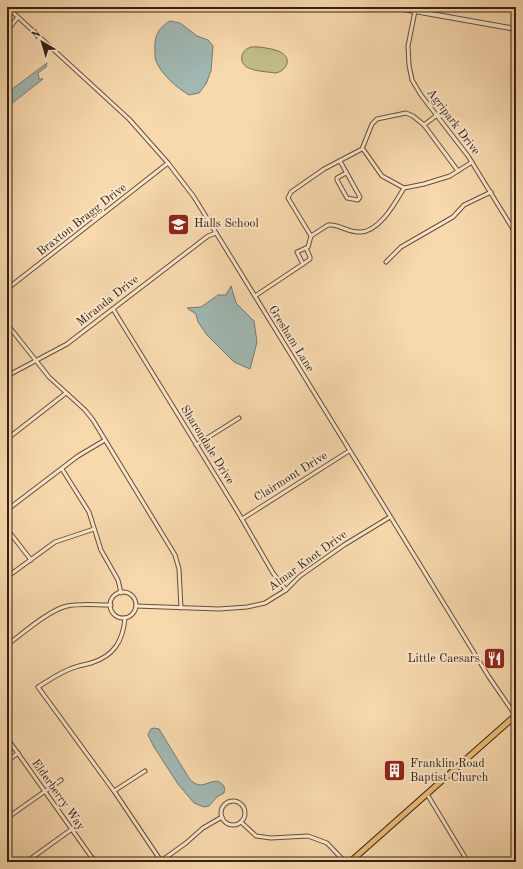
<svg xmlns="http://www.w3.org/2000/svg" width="523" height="869" font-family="'Old Standard TT',serif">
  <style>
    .green { fill: #c2be87; stroke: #7c6f4d }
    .water { fill: #a0b8b3; stroke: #757b73 }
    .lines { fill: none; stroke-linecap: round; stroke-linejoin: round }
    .minor-casing { stroke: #664e3a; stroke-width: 5 }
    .tertiary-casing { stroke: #664e3a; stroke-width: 6 }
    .primary-casing { stroke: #352013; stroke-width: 7 }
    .minor { stroke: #fae6ca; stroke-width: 3 }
    .tertiary { stroke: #fae6ca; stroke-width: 4 }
    .primary { stroke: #ecbc77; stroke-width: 5 }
    .labels { text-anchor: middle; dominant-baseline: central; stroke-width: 4; stroke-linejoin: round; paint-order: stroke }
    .street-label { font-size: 12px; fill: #352013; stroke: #fae6ca }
    .poi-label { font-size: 12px; fill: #352013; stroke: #fae6ca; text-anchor: start }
  </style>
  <rect width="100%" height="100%" fill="#f8d9ae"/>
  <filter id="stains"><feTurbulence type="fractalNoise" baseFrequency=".005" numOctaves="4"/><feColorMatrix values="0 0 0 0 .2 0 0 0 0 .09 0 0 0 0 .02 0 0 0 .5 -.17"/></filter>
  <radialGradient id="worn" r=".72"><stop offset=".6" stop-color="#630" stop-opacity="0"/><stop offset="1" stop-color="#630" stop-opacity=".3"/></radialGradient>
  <path class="green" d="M251 47C257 46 277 49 282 53 293 60 285 72 275 73 265 71 239 72 242 56 243 51 246 49 251 47Z"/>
  <g class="water">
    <path d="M170 21 180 23 197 36 208 40 213 46 211 71 206 84 199 93 189 95C177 88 161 74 156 61 155 59 155 55 155 52 154 37 157 29 170 21Z"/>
    <polygon points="47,63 46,67 38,73 39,79 43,79 7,107 7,93"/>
    <polygon points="231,286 236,303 254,321 257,342 250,369 234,362 207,335 198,322 196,314 187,308 201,307 218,295 226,295"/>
    <path d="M154 728 159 729 189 778C192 782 195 784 200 785 208 785 216 777 222 784 225 787 225 789 224 793L217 797 209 806 204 807 194 803 178 784 154 747 148 735 151 729Z"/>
  </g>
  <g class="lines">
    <defs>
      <g id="minor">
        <polyline points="7,7 129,119 168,163 194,197 489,677 515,715"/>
        <polyline points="415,11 408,46 409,65 412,80 421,95 468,156 516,234"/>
        <polyline points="7,31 18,17"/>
        <polyline points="424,125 458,171"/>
        <polyline points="363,149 382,176 404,188"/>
        <polyline points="340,161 360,197 358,200 347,198 337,180 337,178 346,173"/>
        <path d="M311 236 328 225H332C341 226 349 232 359 232 379 233 395 203 404 188L424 184 450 176 472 162"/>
        <polyline points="386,262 401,247 453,217 464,205 491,192"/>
        <polyline points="303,264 310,259 310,257 306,248"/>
        <polyline points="7,289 168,163"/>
        <polyline points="255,296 303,264 297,252 308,247 311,236 288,198 291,192 324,169 362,149 372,124 377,119 406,113 413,116 424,125 437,115"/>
        <polyline points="113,309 239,514 273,573 286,590"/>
        <polyline points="7,324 49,377 85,410 93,420 175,555 179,569 181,608"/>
        <polyline points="7,376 67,344 208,236 216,233"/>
        <polyline points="7,439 66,393"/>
        <polyline points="196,445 239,418"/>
        <polyline points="62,469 89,512 101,550 118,580 121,593"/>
        <polyline points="7,510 78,456 105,440"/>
        <polyline points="242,519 349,451"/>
        <polyline points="7,529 31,560"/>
        <polyline points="7,577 55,542 94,529"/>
        <circle cx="123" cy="605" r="13"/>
        <polyline points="136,606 219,609 247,607 265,603 286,590 300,576 344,545 390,517"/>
        <path d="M125 618C123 641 114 656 91 663 84 665 77 666 70 669 59 673 48 681 38 687L114 791 161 861 186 843 203 828 222 817"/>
        <path d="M7 645C22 634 49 610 67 606 80 603 97 605 111 605"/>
        <polyline points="7,738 95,862"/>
        <polyline points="7,761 18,753"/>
        <polyline points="114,791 145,771"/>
        <polyline points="427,794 468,862"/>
        <circle cx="233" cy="813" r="12"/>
        <polyline points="7,818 61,780"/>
        <polyline points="241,822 256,836 271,838 308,836 327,843 345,862"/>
        <polyline points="26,862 72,829"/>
      </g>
      <polyline id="tertiary" points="392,7 516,29"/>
      <polyline id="primary" points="350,862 516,715"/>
    </defs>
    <use href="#minor" class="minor-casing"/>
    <use href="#tertiary" class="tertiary-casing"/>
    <use href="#primary" class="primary-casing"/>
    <use href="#minor" class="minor"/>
    <use href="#tertiary" class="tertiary"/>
    <use href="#primary" class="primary"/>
  </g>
  <defs>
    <symbol id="school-square" viewBox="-11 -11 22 22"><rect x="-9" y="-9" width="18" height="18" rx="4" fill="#8f2418" stroke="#fae6ca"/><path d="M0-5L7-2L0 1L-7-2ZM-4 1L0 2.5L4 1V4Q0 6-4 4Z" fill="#fff"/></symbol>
    <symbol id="restaurant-square" viewBox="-11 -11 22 22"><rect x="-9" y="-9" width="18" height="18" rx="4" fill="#8f2418" stroke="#fae6ca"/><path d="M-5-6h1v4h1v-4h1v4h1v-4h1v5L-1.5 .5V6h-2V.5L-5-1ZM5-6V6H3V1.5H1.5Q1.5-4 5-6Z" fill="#fff"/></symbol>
    <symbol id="building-square" viewBox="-11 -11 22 22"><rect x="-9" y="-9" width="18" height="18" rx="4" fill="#8f2418" stroke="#fae6ca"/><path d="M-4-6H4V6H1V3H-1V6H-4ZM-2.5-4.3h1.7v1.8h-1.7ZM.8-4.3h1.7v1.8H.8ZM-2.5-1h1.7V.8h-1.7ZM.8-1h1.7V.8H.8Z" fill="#fff"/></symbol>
  </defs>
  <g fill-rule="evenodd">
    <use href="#school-square" x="166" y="212" width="25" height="25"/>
    <use href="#restaurant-square" x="482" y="646" width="25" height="25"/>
    <use href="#building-square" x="382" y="758" width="25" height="25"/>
  </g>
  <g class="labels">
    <g class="street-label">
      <text transform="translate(453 122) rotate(53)">Agripark Drive</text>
      <text transform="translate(82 220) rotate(-38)">Braxton Bragg Drive</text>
      <text transform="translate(108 301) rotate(-38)">Miranda Drive</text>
      <text transform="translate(291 339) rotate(58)">Gresham Lane</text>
      <text transform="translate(207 445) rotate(58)">Sharondale Drive</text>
      <text transform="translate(291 477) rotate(-32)">Clairmont Drive</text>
      <text transform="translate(308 561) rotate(-36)">Almar Knot Drive</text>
      <text transform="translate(58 795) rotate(55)">Elderberry Way</text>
    </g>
    <g class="poi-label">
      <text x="194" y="224">Halls School</text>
      <text x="480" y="659" text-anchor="end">Little Caesars</text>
      <text x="410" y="764">Franklin Road<tspan x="410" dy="14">Baptist Church</tspan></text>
    </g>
  </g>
  <rect width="523" height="869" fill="none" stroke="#f8d9ae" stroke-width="24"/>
  <rect x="8" y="8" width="507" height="853" fill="none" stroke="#352013" stroke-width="2"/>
  <rect x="12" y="12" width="499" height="845" fill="none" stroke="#352013"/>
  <g transform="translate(42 42) rotate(322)" stroke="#fae6ca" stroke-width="3" paint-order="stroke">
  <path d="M0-3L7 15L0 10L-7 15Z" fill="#352013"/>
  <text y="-6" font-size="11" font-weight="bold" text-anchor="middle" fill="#352013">N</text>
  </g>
  <rect width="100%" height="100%" filter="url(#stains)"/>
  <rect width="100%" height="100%" fill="url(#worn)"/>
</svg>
